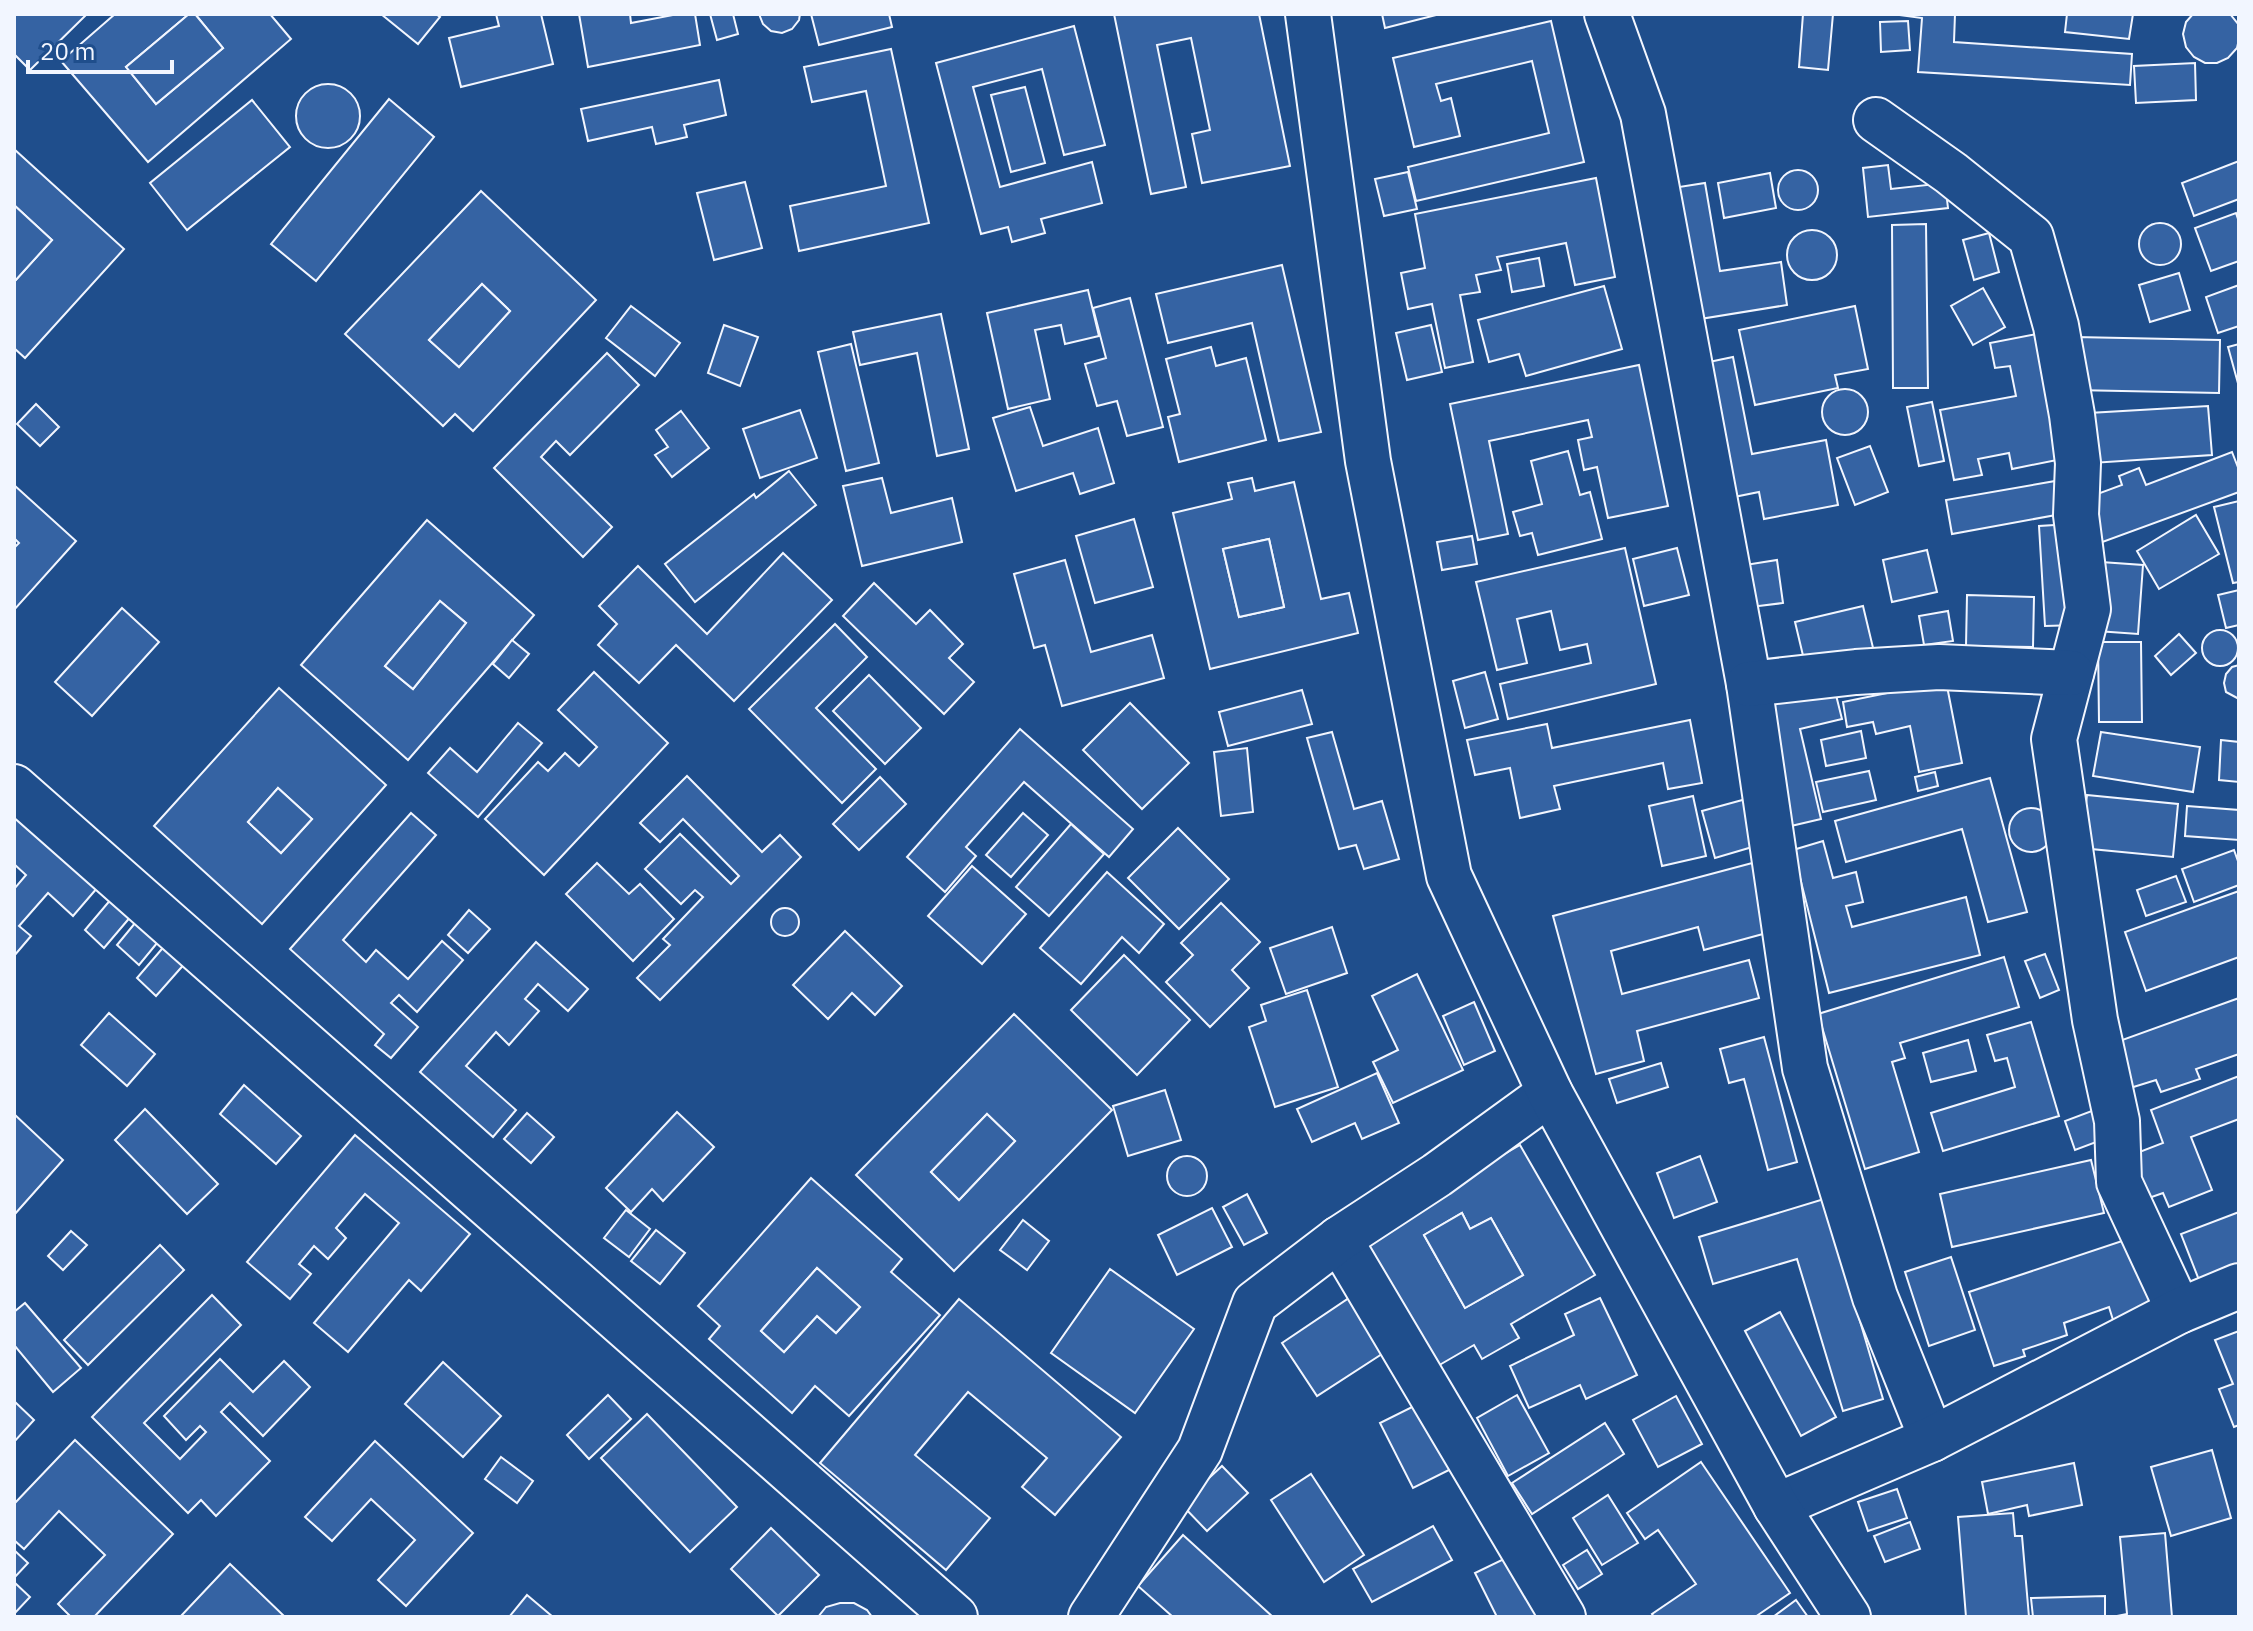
<svg xmlns="http://www.w3.org/2000/svg" width="2253" height="1631" font-family="'IBM Plex Sans',sans-serif">
  <style>
    .building { fill: #3563a3; stroke: #f2f6ff; stroke-width: 2; fill-rule: evenodd }
    .lines { fill: none; stroke-linecap: round; stroke-linejoin: round }
    .street-casing { stroke: #f2f6ff; stroke-width: 48 }
    .secondary-casing { stroke: #f2f6ff; stroke-width: 48 }
    .street { stroke: #1f4e8c; stroke-width: 44 }
    .secondary { stroke: #1f4e8c; stroke-width: 44 }
  </style>
  <rect width="100%" height="100%" fill="#1f4e8c"/>
  <g class="building">
    <polygon points="14,14 87,14 30,70 14,54"/>
    <polygon points="115,14 189,14 126,67 156,104 223,48 195,14 270,14 291,39 148,162 61,61"/>
    <polygon points="189,14 195,14 223,48 156,104 126,67"/>
    <polygon points="381,14 436,14 440,17 418,44"/>
    <polygon points="496,14 541,14 553,64 461,87 449,38 499,26"/>
    <polygon points="579,14 630,14 631,23 678,14 695,14 700,45 588,67"/>
    <polygon points="710,14 733,14 738,34 717,40"/>
    <polygon points="759,14 800,14 799,20 792,29 782,33 771,31 763,24"/>
    <polygon points="811,14 889,14 892,27 819,45"/>
    <polygon points="1114,14 1259,14 1290,166 1202,183 1192,134 1210,130 1191,38 1157,45 1186,187 1151,194"/>
    <polygon points="1382,14 1440,14 1385,28"/>
    <polygon points="1803,14 1833,14 1828,70 1799,67"/>
    <polygon points="1892,14 1955,14 1954,42 2132,54 2130,85 1918,72 1922,18"/>
    <polygon points="2067,14 2133,14 2129,39 2065,32"/>
    <polygon points="2193,14 2230,14 2238,24 2239,39 2237,48 2228,58 2217,63 2205,63 2194,57 2186,47 2183,34 2186,22"/>
    <polygon points="1551,21 1584,162 1416,201 1408,167 1549,133 1532,61 1436,84 1441,101 1451,98 1460,136 1414,147 1393,58"/>
    <polygon points="1908,21 1910,50 1881,52 1880,22"/>
    <polygon points="1074,26 1105,145 1064,155 1042,69 973,87 1000,187 1092,162 1102,203 1041,219 1045,233 1012,242 1008,227 981,234 936,63"/>
    <polygon points="891,49 929,223 799,251 790,206 886,186 866,91 812,102 804,67"/>
    <polygon points="2195,63 2196,100 2136,103 2134,66"/>
    <polygon points="719,80 726,115 684,125 687,137 656,144 652,127 588,141 581,109"/>
    <circle cx="328" cy="116" r="32"/>
    <polygon points="1025,87 1045,163 1011,172 991,95"/>
    <polygon points="389,99 434,137 316,281 271,244"/>
    <polygon points="252,100 290,147 187,230 150,183"/>
    <polygon points="14,149 124,249 25,358 14,348 14,282 52,240 14,205"/>
    <polygon points="2239,161 2239,199 2194,216 2182,183"/>
    <polygon points="1888,165 1891,189 1945,183 1948,208 1868,217 1863,168"/>
    <circle cx="1798" cy="190" r="20"/>
    <polygon points="1408,172 1417,209 1384,216 1375,179"/>
    <polygon points="1770,173 1776,208 1724,218 1718,183"/>
    <polygon points="1596,178 1615,277 1575,285 1566,243 1497,257 1501,270 1476,275 1480,292 1460,295 1473,362 1445,368 1432,304 1408,309 1401,273 1425,268 1415,214"/>
    <polygon points="745,182 762,248 714,260 697,193"/>
    <polygon points="1705,183 1720,271 1781,262 1787,305 1700,319 1679,187"/>
    <path d="M481 191 596 300 473 431 455 414 443 426 345 334ZM482 284 510 311 459 367 429 340Z"/>
    <polygon points="14,205 52,240 14,282"/>
    <polygon points="2236,213 2239,222 2239,261 2211,271 2195,228"/>
    <circle cx="2160" cy="244" r="21"/>
    <polygon points="1926,224 1928,388 1893,388 1892,225"/>
    <circle cx="1812" cy="255" r="25"/>
    <polygon points="1989,233 1999,272 1974,280 1963,240"/>
    <polygon points="1539,258 1544,286 1512,292 1507,264"/>
    <polygon points="1282,265 1321,432 1279,441 1252,323 1168,343 1156,294"/>
    <polygon points="2179,273 2190,310 2150,322 2139,285"/>
    <polygon points="482,284 510,311 459,367 429,340"/>
    <polygon points="2239,285 2239,326 2218,333 2206,297"/>
    <polygon points="1604,286 1622,349 1526,376 1519,354 1489,362 1478,320"/>
    <polygon points="1983,288 2005,327 1973,345 1951,306"/>
    <polygon points="1088,290 1099,336 1065,344 1061,325 1035,330 1050,399 1008,409 987,313"/>
    <polygon points="1130,298 1163,427 1127,436 1117,401 1097,406 1085,364 1106,358 1093,308"/>
    <polygon points="631,306 680,343 655,376 606,338"/>
    <polygon points="1855,306 1868,369 1835,375 1838,388 1755,405 1739,330"/>
    <polygon points="941,314 969,449 937,456 917,353 860,365 853,332"/>
    <polygon points="724,325 758,337 740,386 708,373"/>
    <polygon points="1431,325 1442,372 1407,380 1396,333"/>
    <polygon points="2047,332 2072,457 2012,469 2009,453 1978,459 1982,475 1954,480 1940,410 2016,396 2010,366 1995,368 1990,343"/>
    <polygon points="2075,337 2220,340 2219,393 2074,390"/>
    <polygon points="851,344 879,463 846,471 818,352"/>
    <polygon points="2239,344 2239,387 2228,347"/>
    <polygon points="1211,347 1216,366 1246,358 1266,440 1179,462 1168,417 1180,414 1166,359"/>
    <polygon points="607,353 639,385 570,455 556,441 541,457 612,527 583,557 494,468"/>
    <polygon points="1733,357 1752,454 1826,440 1838,505 1764,519 1759,492 1729,498 1704,363"/>
    <polygon points="1639,365 1668,506 1608,518 1597,467 1584,470 1578,440 1592,437 1588,420 1489,441 1508,534 1478,540 1450,404"/>
    <circle cx="1845" cy="412" r="23"/>
    <polygon points="1932,402 1944,461 1919,466 1907,407"/>
    <polygon points="36,404 59,427 40,446 17,424"/>
    <polygon points="2208,406 2212,455 2092,463 2089,413"/>
    <polygon points="1030,407 1043,446 1098,428 1114,483 1080,494 1073,473 1016,491 993,418"/>
    <polygon points="800,410 817,458 760,478 743,429"/>
    <polygon points="681,411 709,448 672,477 655,455 668,447 656,430"/>
    <polygon points="1870,446 1888,492 1855,505 1837,458"/>
    <polygon points="1568,451 1580,495 1590,492 1602,539 1538,555 1532,533 1520,536 1513,512 1542,504 1531,461"/>
    <polygon points="2232,452 2239,470 2239,492 2097,544 2081,500 2122,485 2119,476 2139,468 2146,485"/>
    <polygon points="789,471 816,505 695,602 665,564 754,494 756,498"/>
    <polygon points="882,478 891,513 952,498 962,542 862,566 843,486"/>
    <path d="M1252 478 1255 491 1294 482 1321 599 1349 593 1358 633 1210 669 1173 513 1232 499 1228 483ZM1269 539 1284 607 1239 617 1223 549Z"/>
    <polygon points="2061,480 2067,513 1952,534 1946,500"/>
    <polygon points="14,485 76,541 14,610 14,548 19,543 14,538"/>
    <polygon points="2239,501 2239,582 2233,583 2214,507"/>
    <polygon points="2196,515 2219,554 2159,589 2137,551"/>
    <polygon points="1134,519 1153,587 1095,603 1076,536"/>
    <path d="M427 520 534 615 408 760 301 665ZM440 601 466 623 413 689 385 666Z"/>
    <polygon points="2071,524 2078,625 2045,626 2039,526"/>
    <polygon points="1472,536 1477,564 1442,570 1437,542"/>
    <polygon points="1269,539 1284,607 1239,617 1223,549"/>
    <polygon points="1625,548 1656,684 1508,719 1500,684 1591,663 1587,644 1560,650 1551,611 1517,619 1527,663 1497,670 1476,582"/>
    <polygon points="1677,548 1689,595 1644,606 1633,559"/>
    <polygon points="1927,550 1937,592 1892,602 1883,560"/>
    <polygon points="783,553 832,600 734,701 676,645 639,683 598,645 617,624 599,606 638,566 707,634"/>
    <polygon points="1065,560 1091,652 1152,635 1164,678 1062,706 1045,645 1034,648 1014,574"/>
    <polygon points="1777,560 1783,603 1751,607 1745,565"/>
    <polygon points="2101,562 2143,565 2138,634 2097,631"/>
    <polygon points="874,583 916,624 930,610 963,644 949,658 974,682 944,714 843,616"/>
    <polygon points="2239,590 2239,625 2226,628 2218,595"/>
    <polygon points="1967,595 2034,597 2033,647 1966,646"/>
    <polygon points="440,601 466,623 413,689 385,666"/>
    <polygon points="1863,606 1874,652 1806,668 1795,622"/>
    <polygon points="122,608 159,642 92,716 55,682"/>
    <polygon points="1948,611 1953,641 1924,645 1919,616"/>
    <polygon points="835,624 867,657 816,708 876,769 842,803 749,709"/>
    <circle cx="2220" cy="648" r="18"/>
    <polygon points="2179,634 2196,653 2171,675 2155,656"/>
    <polygon points="512,640 529,654 509,678 493,664"/>
    <polygon points="2098,642 2141,642 2142,722 2099,722"/>
    <polygon points="2239,665 2239,699 2226,692 2224,683 2226,674 2232,667"/>
    <polygon points="594,672 668,743 544,875 485,819 538,762 548,771 565,753 579,766 597,747 558,710"/>
    <polygon points="1485,672 1498,719 1465,728 1453,681"/>
    <polygon points="869,675 921,728 885,764 833,711"/>
    <polygon points="1946,681 1962,763 1919,772 1910,726 1876,734 1873,722 1847,727 1843,702"/>
    <polygon points="1833,683 1842,719 1800,729 1821,819 1791,826 1762,699"/>
    <path d="M279 688 386 785 262 924 154 826ZM278 788 312 819 281 853 248 822Z"/>
    <polygon points="1302,690 1312,724 1228,746 1219,712"/>
    <polygon points="1130,703 1189,763 1142,809 1083,750"/>
    <polygon points="1690,720 1702,783 1668,789 1663,763 1554,786 1560,809 1520,818 1510,768 1475,775 1467,740 1547,724 1552,748"/>
    <polygon points="518,723 542,743 478,817 428,773 450,748 477,772"/>
    <polygon points="1020,729 1133,829 1109,857 1024,782 966,847 976,856 945,892 907,857"/>
    <polygon points="1861,731 1866,758 1826,766 1821,740"/>
    <polygon points="1332,732 1354,809 1382,801 1399,859 1364,869 1356,845 1339,849 1307,738"/>
    <polygon points="2101,732 2200,747 2193,792 2093,776"/>
    <polygon points="2221,740 2239,742 2239,782 2219,780"/>
    <polygon points="1247,748 1253,812 1221,816 1214,752"/>
    <polygon points="1869,771 1876,800 1823,812 1816,782"/>
    <polygon points="1935,772 1938,786 1918,791 1915,777"/>
    <polygon points="687,776 762,852 780,835 801,857 660,1000 637,978 670,945 663,939 703,897 695,890 681,904 645,869 680,834 731,884 739,876 683,819 660,842 640,823"/>
    <polygon points="880,777 906,804 859,850 833,824"/>
    <polygon points="1990,778 2027,912 1988,922 1962,829 1846,862 1835,821"/>
    <polygon points="278,788 312,819 281,853 248,822"/>
    <polygon points="2087,795 2178,804 2173,857 2081,848"/>
    <polygon points="1693,796 1706,856 1662,866 1649,806"/>
    <polygon points="1746,799 1759,845 1715,858 1702,811"/>
    <polygon points="2187,806 2239,810 2239,840 2185,836"/>
    <circle cx="2031" cy="830" r="22"/>
    <polygon points="14,812 98,887 73,916 48,893 19,926 31,936 14,956 14,889 26,875 14,864"/>
    <polygon points="411,813 436,835 343,940 366,962 376,950 408,979 442,941 463,960 417,1012 399,995 391,1003 418,1027 391,1058 375,1045 384,1034 290,949"/>
    <polygon points="1023,813 1048,835 1011,877 986,855"/>
    <polygon points="1071,824 1104,854 1049,916 1016,887"/>
    <polygon points="1178,828 1229,879 1179,929 1128,878"/>
    <polygon points="1823,841 1833,878 1856,872 1863,902 1846,906 1852,927 1966,897 1980,955 1829,993 1793,850"/>
    <polygon points="2234,850 2239,864 2239,885 2194,902 2182,869"/>
    <polygon points="1756,862 1774,931 1704,950 1698,927 1611,951 1622,994 1749,960 1759,998 1637,1031 1644,1061 1596,1074 1553,916"/>
    <polygon points="597,863 629,894 640,884 674,919 633,961 566,894"/>
    <polygon points="972,866 1026,914 982,964 928,916"/>
    <polygon points="1107,872 1164,924 1139,953 1122,937 1081,984 1040,948"/>
    <polygon points="2176,876 2186,902 2146,916 2137,890"/>
    <polygon points="2239,891 2239,957 2146,991 2125,932"/>
    <polygon points="112,898 132,915 104,948 85,930"/>
    <polygon points="1221,903 1260,942 1232,970 1249,988 1210,1027 1166,982 1193,955 1181,943"/>
    <circle cx="785" cy="922" r="14"/>
    <polygon points="469,910 490,929 468,953 448,935"/>
    <polygon points="140,917 162,937 139,965 117,945"/>
    <polygon points="1332,927 1347,973 1286,994 1270,948"/>
    <polygon points="845,931 902,986 875,1015 852,993 828,1019 793,985"/>
    <polygon points="536,942 588,989 568,1011 538,984 525,999 539,1011 509,1045 496,1032 466,1066 516,1110 493,1137 420,1072"/>
    <polygon points="167,943 187,961 156,996 137,978"/>
    <polygon points="2045,954 2059,990 2040,998 2025,961"/>
    <polygon points="1124,955 1190,1020 1137,1075 1071,1010"/>
    <polygon points="2004,957 2019,1007 1900,1043 1905,1058 1892,1062 1919,1152 1865,1169 1818,1014"/>
    <polygon points="1417,974 1463,1070 1393,1103 1373,1062 1398,1050 1372,996"/>
    <polygon points="1307,990 1338,1087 1275,1107 1249,1027 1266,1021 1261,1005"/>
    <polygon points="2239,998 2239,1054 2196,1069 2200,1079 2161,1092 2156,1080 2127,1089 2111,1044"/>
    <polygon points="1474,1002 1495,1051 1464,1065 1443,1016"/>
    <polygon points="109,1013 155,1054 127,1086 81,1045"/>
    <path d="M1014 1014 1112 1110 954 1271 856 1175ZM987 1114 1015 1141 959 1200 931 1172Z"/>
    <polygon points="2031,1022 2059,1116 1943,1151 1931,1113 2015,1087 2007,1058 1995,1061 1987,1035"/>
    <polygon points="1764,1037 1797,1162 1768,1170 1744,1079 1729,1083 1720,1049"/>
    <polygon points="1968,1040 1976,1071 1931,1082 1923,1053"/>
    <polygon points="1661,1063 1668,1087 1617,1103 1609,1079"/>
    <polygon points="1377,1073 1399,1123 1362,1139 1355,1123 1312,1142 1297,1109"/>
    <polygon points="2239,1076 2239,1119 2191,1137 2212,1190 2169,1207 2163,1193 2146,1199 2129,1156 2163,1143 2151,1110"/>
    <polygon points="244,1085 301,1136 276,1164 220,1114"/>
    <polygon points="1165,1090 1181,1140 1128,1156 1113,1106"/>
    <polygon points="145,1109 218,1184 187,1214 115,1140"/>
    <polygon points="2097,1109 2107,1138 2075,1150 2065,1121"/>
    <polygon points="677,1112 714,1147 663,1201 652,1189 631,1212 606,1188"/>
    <polygon points="527,1113 554,1137 531,1163 504,1139"/>
    <polygon points="14,1114 63,1160 14,1215"/>
    <polygon points="987,1114 1015,1141 959,1200 931,1172"/>
    <polygon points="355,1135 470,1234 421,1291 409,1280 348,1352 314,1323 399,1223 365,1194 336,1228 346,1238 328,1259 314,1246 299,1264 311,1274 290,1299 247,1262"/>
    <path d="M1520 1145 1595 1275 1511 1324 1519 1338 1482 1359 1474 1345 1436 1367 1361 1237ZM1462 1213 1470 1229 1491 1218 1523 1275 1465 1308 1424 1235Z"/>
    <circle cx="1187" cy="1176" r="20"/>
    <polygon points="1700,1156 1717,1202 1674,1218 1657,1173"/>
    <polygon points="2091,1160 2104,1213 1952,1247 1940,1194"/>
    <path d="M811 1178 902 1259 891 1272 940 1315 849 1416 815 1386 792 1413 709 1339 720 1326 698 1306ZM817 1268 860 1307 836 1333 817 1316 784 1352 761 1331Z"/>
    <polygon points="1247,1194 1267,1233 1244,1245 1223,1207"/>
    <polygon points="1824,1199 1883,1399 1843,1411 1797,1259 1713,1284 1699,1237"/>
    <polygon points="1212,1208 1232,1247 1177,1275 1158,1235"/>
    <polygon points="626,1210 650,1229 629,1257 604,1238"/>
    <polygon points="2239,1212 2239,1265 2199,1280 2181,1234"/>
    <polygon points="1462,1213 1470,1229 1491,1218 1523,1275 1465,1308 1424,1235"/>
    <polygon points="1023,1220 1049,1241 1027,1270 1000,1250"/>
    <polygon points="656,1230 685,1253 660,1284 631,1261"/>
    <polygon points="71,1231 87,1245 63,1270 48,1256"/>
    <polygon points="2134,1237 2156,1305 2113,1320 2109,1307 2064,1323 2067,1335 2023,1350 2025,1356 1994,1366 1969,1292"/>
    <polygon points="160,1245 184,1270 88,1365 64,1340"/>
    <polygon points="1951,1257 1975,1330 1929,1346 1905,1272"/>
    <polygon points="817,1268 860,1307 836,1333 817,1316 784,1352 761,1331"/>
    <polygon points="1110,1269 1194,1329 1135,1413 1051,1353"/>
    <polygon points="212,1295 241,1325 144,1423 180,1459 206,1432 200,1426 186,1440 164,1416 220,1359 253,1392 284,1361 310,1387 263,1436 230,1403 221,1412 270,1461 216,1516 201,1500 188,1513 92,1417"/>
    <polygon points="1349,1298 1385,1352 1317,1396 1282,1343"/>
    <polygon points="1600,1298 1637,1375 1586,1399 1580,1385 1529,1408 1510,1366 1574,1335 1565,1314"/>
    <polygon points="959,1299 1121,1437 1055,1515 1022,1487 1047,1458 968,1392 915,1455 990,1518 946,1570 820,1463"/>
    <polygon points="25,1303 81,1368 53,1392 14,1345 14,1312"/>
    <polygon points="1780,1312 1836,1417 1801,1436 1745,1331"/>
    <polygon points="2239,1331 2239,1425 2234,1427 2219,1389 2233,1384 2215,1340"/>
    <polygon points="443,1362 501,1416 463,1457 405,1404"/>
    <polygon points="608,1395 631,1419 589,1459 567,1435"/>
    <polygon points="1517,1395 1549,1453 1508,1476 1477,1418"/>
    <polygon points="1676,1396 1702,1444 1658,1467 1633,1420"/>
    <polygon points="14,1401 34,1420 14,1442"/>
    <polygon points="1422,1402 1455,1467 1413,1488 1380,1423"/>
    <polygon points="647,1414 737,1507 690,1552 601,1458"/>
    <polygon points="1605,1423 1624,1454 1532,1514 1512,1483"/>
    <polygon points="75,1440 173,1534 94,1617 71,1617 58,1604 105,1555 59,1511 24,1549 14,1540 14,1504"/>
    <polygon points="375,1441 473,1533 406,1606 378,1580 415,1540 371,1499 332,1541 305,1517"/>
    <polygon points="2212,1450 2231,1518 2171,1536 2151,1467"/>
    <polygon points="501,1457 533,1481 517,1503 485,1479"/>
    <polygon points="1701,1462 1790,1593 1755,1617 1654,1617 1652,1614 1696,1584 1658,1530 1645,1539 1627,1513"/>
    <polygon points="2074,1463 2082,1505 2029,1516 2027,1505 1988,1514 1982,1482"/>
    <polygon points="1222,1466 1248,1493 1207,1531 1181,1504"/>
    <polygon points="1311,1474 1364,1555 1324,1582 1271,1500"/>
    <polygon points="1897,1489 1907,1518 1868,1531 1858,1502"/>
    <polygon points="1608,1495 1638,1543 1602,1565 1573,1518"/>
    <polygon points="2013,1513 2015,1536 2022,1536 2029,1617 1966,1617 1958,1517"/>
    <polygon points="1910,1522 1920,1549 1885,1562 1874,1536"/>
    <polygon points="1433,1526 1452,1560 1372,1602 1353,1569"/>
    <polygon points="771,1528 819,1575 778,1616 731,1569"/>
    <polygon points="2165,1533 2172,1617 2112,1617 2127,1614 2120,1537"/>
    <polygon points="1183,1535 1273,1617 1173,1617 1138,1586"/>
    <polygon points="14,1550 28,1563 14,1578"/>
    <polygon points="1587,1550 1602,1574 1578,1589 1563,1565"/>
    <polygon points="1510,1556 1541,1617 1497,1617 1475,1573"/>
    <polygon points="230,1564 285,1617 180,1617"/>
    <polygon points="14,1582 30,1597 14,1614"/>
    <polygon points="527,1595 553,1617 509,1617"/>
    <polygon points="2105,1596 2105,1617 2033,1617 2031,1598"/>
    <polygon points="1796,1600 1808,1617 1773,1617"/>
    <polygon points="840,1603 854,1603 867,1610 872,1617 818,1617 826,1607"/>
  </g>
  <g class="lines">
    <defs>
      <g id="street">
        <polyline points="1607,14 1643,114 1749,684 1805,1068 1875,1297 1932,1439"/>
        <polyline points="1876,120 1951,173 2031,237 2056,326 2072,415 2078,463 2076,515 2088,609 2054,739 2095,1020 2117,1121 2119,1182 2179,1311"/>
        <polyline points="1749,684 1856,672 1939,667 2071,673"/>
        <polyline points="14,787 955,1617"/>
        <polyline points="1339,1239 1563,1617"/>
        <polyline points="1776,1506 1932,1439 2179,1311 2239,1286"/>
        <polyline points="1091,1617 1200,1450 1255,1303 1339,1239 1437,1175 1550,1093"/>
      </g>
      <polyline id="secondary" points="1308,14 1368,461 1449,876 1550,1093 1776,1506 1848,1617"/>
    </defs>
    <use href="#street" class="street-casing"/>
    <use href="#secondary" class="secondary-casing"/>
    <use href="#street" class="street"/>
    <use href="#secondary" class="secondary"/>
  </g>
  <rect width="2253" height="1631" fill="none" stroke="#f2f6ff" stroke-width="32"/>
  <path d="M28 60v12h144v-12" fill="none" stroke="#f2f6ff" stroke-width="4"/>
  <text x="40" y="60" font-size="24" fill="#f2f6ff" stroke="#1f4e8c" stroke-width="6" paint-order="stroke">20 m</text>
</svg>
